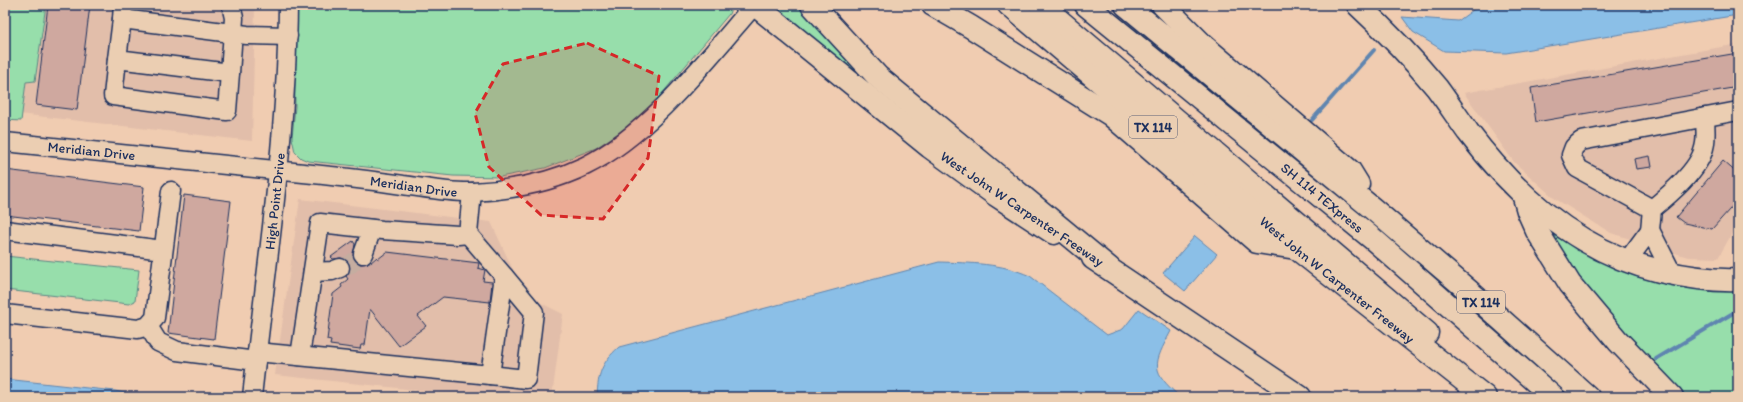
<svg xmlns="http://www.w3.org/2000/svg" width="1743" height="402" font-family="Itim,sans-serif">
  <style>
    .built { fill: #e2beaa }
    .green { fill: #97deab; stroke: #598684 }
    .water { fill: #8bbfe7; stroke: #5e85b0 }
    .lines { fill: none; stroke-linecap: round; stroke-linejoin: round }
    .stream { stroke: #5e85b0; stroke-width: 4 }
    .building { fill: #cfa89f; stroke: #1b2f5e }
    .minor-tunnel { stroke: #c5ada0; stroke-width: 18; stroke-dasharray: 18 9; stroke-linecap: butt }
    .minor-casing { stroke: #1b2f5e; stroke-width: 21 }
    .major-casing { stroke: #1b2f5e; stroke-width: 25 }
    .highway-casing { stroke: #1b2f5e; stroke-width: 25 }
    .minor { stroke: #ebceb2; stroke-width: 18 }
    .major { stroke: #ebceb2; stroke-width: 22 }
    .highway { stroke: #ebceb2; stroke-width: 22 }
    .marked { fill: #d62828; fill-opacity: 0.2; stroke: #d62828; stroke-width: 3; stroke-dasharray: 8 5; stroke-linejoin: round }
    .labels { text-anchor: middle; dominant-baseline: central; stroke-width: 3; stroke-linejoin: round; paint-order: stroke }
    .shield { fill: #ebceb2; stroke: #595f77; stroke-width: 1 }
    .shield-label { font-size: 13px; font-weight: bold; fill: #1b2f5e }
    .street-label { font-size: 14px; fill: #1b2f5e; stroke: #ebceb2 }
  </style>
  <rect width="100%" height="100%" fill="#f0ccb1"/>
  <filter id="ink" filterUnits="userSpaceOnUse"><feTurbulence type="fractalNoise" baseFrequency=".025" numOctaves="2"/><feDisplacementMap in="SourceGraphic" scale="8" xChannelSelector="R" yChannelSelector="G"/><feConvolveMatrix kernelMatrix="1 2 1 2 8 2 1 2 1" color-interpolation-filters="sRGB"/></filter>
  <g filter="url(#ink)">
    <g class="built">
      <polygon points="23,5 255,5 252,141 11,113"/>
      <polygon points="1738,44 1738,223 1718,258 1688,257 1611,233 1554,198 1514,162 1464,93"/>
      <polygon points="300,199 491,222 514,272 532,295 541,303 563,314 552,397 483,397 275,375"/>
    </g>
    <g class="green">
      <polygon points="5,5 46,5 35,81 26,82 21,121 5,120"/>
      <polygon points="294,5 732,5 732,6 729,14 655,102 623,130 596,148 545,168 500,177 453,176 308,161 301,158 295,152 292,138 295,107"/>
      <polygon points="770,5 797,5 831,42 970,168"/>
      <path d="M1540 219 1738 287V397H1686C1645 360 1607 318 1574 274 1561 257 1551 237 1540 219Z"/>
      <polygon points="5,256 139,270 135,301 129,304 5,290"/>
    </g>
    <g class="water">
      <polygon points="1480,5 1738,5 1738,15 1506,53 1444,51 1413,32 1402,17 1458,21"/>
      <polygon points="1195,236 1217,254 1185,291 1163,273"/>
      <path d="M939 262C971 263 1001 263 1030 276L1107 335 1123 329 1139 309 1171 331C1153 365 1150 370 1180 397H597C598 374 601 363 619 347Z"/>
      <polygon points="5,379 115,391 145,397 5,397"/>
    </g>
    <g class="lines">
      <g class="stream">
        <polyline points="1312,120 1374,50"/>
        <polyline points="1656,359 1738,310"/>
      </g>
    </g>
    <g class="building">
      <polygon points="48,5 90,5 77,110 36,105"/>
      <polygon points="1738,53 1738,87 1536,122 1531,88"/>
      <polygon points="1650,156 1652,167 1636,169 1634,159"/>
      <polygon points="1723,161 1738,174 1738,200 1712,229 1684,223 1676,217"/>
      <polygon points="5,170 144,187 139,231 5,215"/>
      <polygon points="184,195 231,201 214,339 168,333"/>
      <polygon points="353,241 355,244 353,256 355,261 360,264 370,263 377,257 378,259 387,252 479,263 478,268 485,270 483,281 492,282 490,302 443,297 418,316 426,326 399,346 370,309 365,345 361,345 360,349 330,345 331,341 327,340 333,294 342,287 341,285 348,279 346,276 350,269 350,264 346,260 341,258 333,259 331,257"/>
    </g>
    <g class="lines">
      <polyline class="minor-tunnel" points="340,268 351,264 363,254"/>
      <defs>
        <g id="minor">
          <polyline points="123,5 122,19 247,35 288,36"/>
          <polyline points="122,19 117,59 230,73 234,18 231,5"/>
          <polyline points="117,59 113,96 227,111 230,73"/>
          <path id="s1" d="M5 142C98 151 191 161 284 171 324 175 364 179 403 185 426 188 450 193 473 192 512 190 550 183 585 166 649 135 708 58 754 5"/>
          <polyline points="1652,209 1577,168 1571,155 1574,147 1581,141 1738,111"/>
          <polyline points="5,230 163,250"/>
          <path d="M1650 230 1652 209C1669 195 1699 170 1704 148 1707 138 1705 127 1705 117"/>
          <polyline points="363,254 372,229"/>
          <polyline points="1627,261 1650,230 1672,273"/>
          <polyline points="313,272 332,271 340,268"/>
          <polyline points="5,314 138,329 148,326 155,318 171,191"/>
          <polyline points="148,326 158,342 177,351 256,361"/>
          <polyline points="257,352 490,375 504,276 468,234 472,192"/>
          <polyline points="300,356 320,223 382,230 458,235 468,234"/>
          <polyline points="490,375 526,379 534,312 504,276"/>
          <path id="s2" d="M252 397C266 266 287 137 288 5"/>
        </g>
        <g id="major">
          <polyline points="755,5 930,147 996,195 1054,233"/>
          <path d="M1358 5C1386 31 1413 59 1437 88 1448 103 1458 118 1468 132 1517 197 1580 252 1660 271 1686 277 1712 281 1738 280"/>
          <polyline points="1524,197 1528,211 1537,231 1570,284 1618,341 1672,397"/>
          <polyline points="1093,258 1300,397"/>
        </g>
        <g id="highway">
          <polyline points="812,5 878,77 1109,268"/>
          <polyline points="933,5 971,27 1111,115 1257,242 1296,248"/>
          <path id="s3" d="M1009 5 1296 248 1485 397"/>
          <polyline points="1041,5 1427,333"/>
          <path id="s4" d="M1086 5 1373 239 1553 397"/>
          <polyline points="1126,5 1373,209 1469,291 1588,397"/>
          <polyline points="1163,5 1204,46 1350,171 1358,184"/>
        </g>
      </defs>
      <use href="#minor" class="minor-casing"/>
      <use href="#major" class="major-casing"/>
      <use href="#highway" class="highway-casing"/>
      <use href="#minor" class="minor"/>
      <use href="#major" class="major"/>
      <use href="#highway" class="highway"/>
    </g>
  </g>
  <path class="marked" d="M587 43 659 76 648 158 603 219 541 215 489 167 475 113 503 64Z"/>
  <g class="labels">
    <g class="shield">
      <rect x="1129" y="116" width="48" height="22" rx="3"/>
      <rect x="1457" y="291" width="48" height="22" rx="3"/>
    </g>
    <g class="shield-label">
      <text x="1153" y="127">TX 114</text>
      <text x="1481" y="302">TX 114</text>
    </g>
    <g class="street-label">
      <text stroke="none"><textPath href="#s1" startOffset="87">Meridian Drive</textPath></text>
      <text stroke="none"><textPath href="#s1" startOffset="411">Meridian Drive</textPath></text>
      <text stroke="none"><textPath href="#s4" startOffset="305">SH 114 TEXpress</textPath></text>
      <text stroke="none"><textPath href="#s2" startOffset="197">High Point Drive</textPath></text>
      <text transform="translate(1022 209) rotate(34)">West John W Carpenter Freeway</text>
      <text stroke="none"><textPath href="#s3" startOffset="428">West John W Carpenter Freeway</textPath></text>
    </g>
  </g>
  <rect width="1743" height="402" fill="none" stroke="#ebceb2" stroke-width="20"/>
  <rect x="10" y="10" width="1723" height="382" fill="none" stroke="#1b2f5e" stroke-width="1.5" filter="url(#ink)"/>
</svg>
